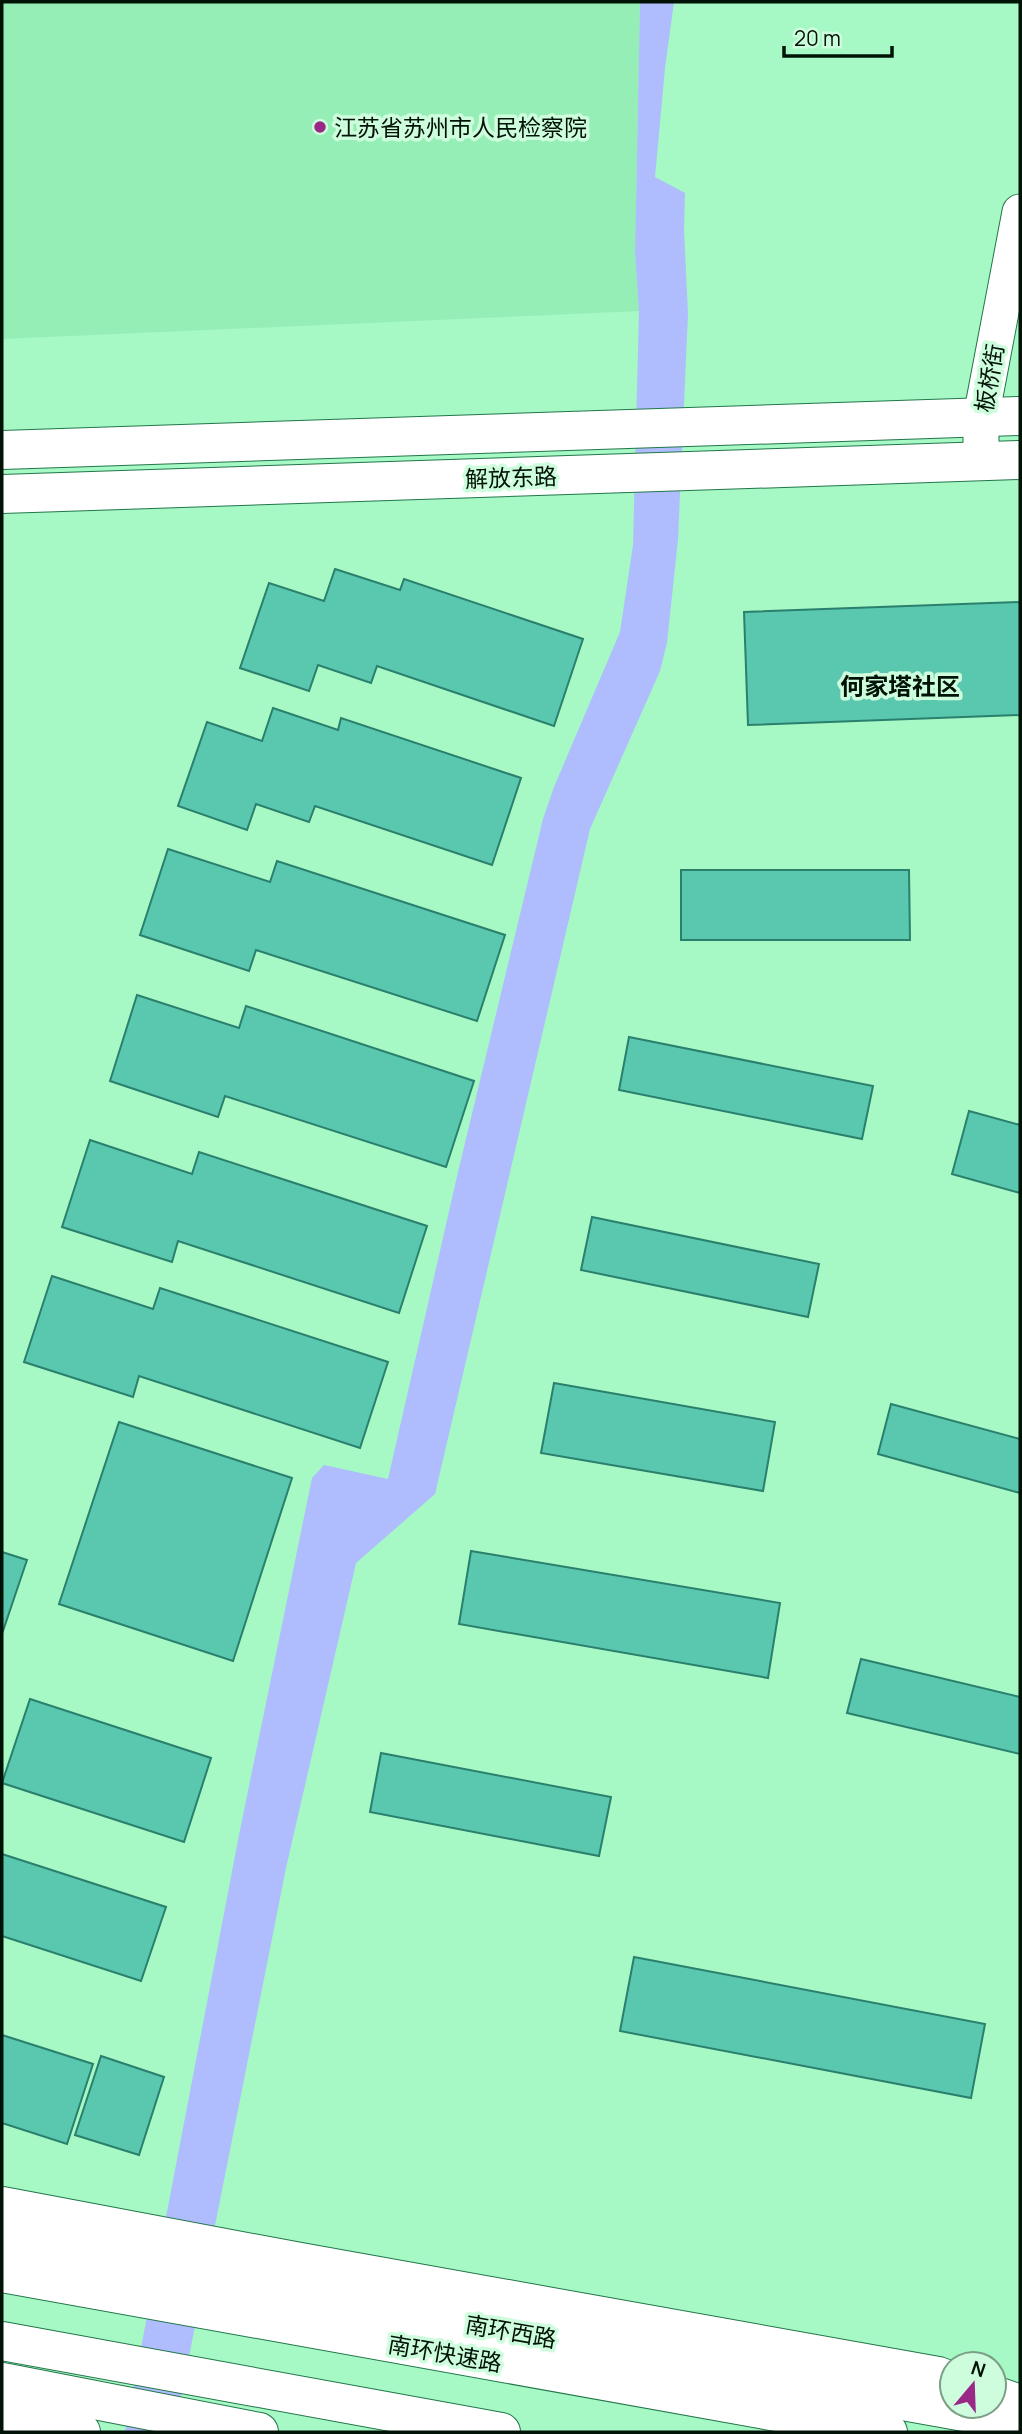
<svg xmlns="http://www.w3.org/2000/svg" width="1022" height="2434" font-family="Manrope,'Noto Sans SC',sans-serif">
  <style>
    .built { fill: #94eeb5 }
    .water { fill: #afbcfe }
    .building { fill: #5ac8ae; stroke: #2a806d; stroke-width: 2 }
    .lines { fill: none; stroke-linecap: round; stroke-linejoin: round }
    .street-casing { stroke: #22774a; stroke-width: 37 }
    .secondary-casing { stroke: #22774a; stroke-width: 40 }
    .primary-casing { stroke: #22774a; stroke-width: 40 }
    .highway-casing { stroke: #22774a; stroke-width: 40 }
    .street { stroke: #fff; stroke-width: 35 }
    .secondary { stroke: #fff; stroke-width: 38 }
    .primary { stroke: #fff; stroke-width: 38 }
    .highway { stroke: #fff; stroke-width: 38 }
    .poi-dot { fill: #992886; stroke: #cefddd; stroke-width: 2.5 }
    .labels { text-anchor: middle; dominant-baseline: central; stroke-width: 7; stroke-linejoin: round; paint-order: stroke }
    .poi-label { font-size: 23px; fill: #001306; stroke: #cefddd; text-anchor: start }
    .street-label { font-size: 23px; fill: #001306; stroke: #cefddd }
    .neighbourhood-label { font-size: 24px; font-weight: bold; fill: #001306; stroke: #cefddd }
  </style>
  <rect width="100%" height="100%" fill="#a6f8c4"/>
  <polygon class="built" points="2,2 640,2 635,253 639,311 2,339"/>
  <polygon class="water" points="640,2 674,2 665,68 655,177 685,193 684,230 688,314 678,539 667,643 660,671 590,829 435,1494 356,1563 286,1868 174,2432 125,2432 239,1835 312,1478 324,1465 388,1479 458,1172 543,819 554,787 620,632 633,545 639,311 635,253"/>
  <g class="building">
    <polygon points="335,569 400,590 404,579 583,639 554,726 377,666 371,683 318,665 309,691 240,668 269,583 324,601"/>
    <polygon points="1020,602 1020,715 748,725 744,612"/>
    <polygon points="273,708 338,730 341,718 521,778 492,865 315,806 309,822 256,804 247,830 178,806 207,722 262,741"/>
    <polygon points="168,849 270,882 277,861 505,935 477,1021 256,950 249,971 140,935"/>
    <polygon points="681,870 909,870 910,940 681,940"/>
    <polygon points="137,995 239,1028 246,1006 474,1081 446,1167 225,1096 218,1117 110,1081"/>
    <polygon points="629,1037 873,1086 862,1139 619,1090"/>
    <polygon points="969,1111 1020,1125 1020,1193 952,1174"/>
    <polygon points="90,1140 192,1174 199,1152 427,1226 399,1313 178,1241 172,1262 62,1227"/>
    <polygon points="592,1217 819,1264 808,1317 581,1270"/>
    <polygon points="52,1276 153,1309 160,1288 388,1362 360,1448 139,1376 133,1397 24,1362"/>
    <polygon points="554,1383 775,1422 763,1491 541,1453"/>
    <polygon points="891,1404 1020,1439 1020,1493 878,1454"/>
    <polygon points="119,1422 292,1478 233,1661 59,1604"/>
    <polygon points="471,1551 780,1603 768,1678 459,1624"/>
    <polygon points="2,1552 27,1560 3,1631 2,1630"/>
    <polygon points="861,1659 1020,1697 1020,1754 847,1713"/>
    <polygon points="30,1699 211,1758 184,1842 2,1783"/>
    <polygon points="381,1753 611,1797 599,1856 370,1812"/>
    <polygon points="2,1854 166,1907 141,1981 2,1936"/>
    <polygon points="634,1957 985,2024 971,2098 620,2031"/>
    <polygon points="2,2035 93,2064 67,2144 2,2123"/>
    <polygon points="101,2056 164,2077 139,2155 75,2135"/>
  </g>
  <g class="lines">
    <defs>
      <polyline id="street" points="981,461 981,417 1020,212"/>
      <g id="secondary">
        <polyline points="2,450 1020,416"/>
        <polyline points="2,494 1020,460"/>
      </g>
      <g id="primary">
        <polyline points="2,2240 1020,2422"/>
        <polyline points="2,2382 259,2432"/>
      </g>
      <g id="highway">
        <polyline points="2,2206 300,2262 938,2376 952,2381"/>
        <polyline points="2,2273 888,2432"/>
        <polyline points="2,2341 501,2432"/>
        <polyline points="994,2395 1020,2404"/>
        <polyline points="2,2416 81,2432"/>
      </g>
    </defs>
    <use href="#street" class="street-casing"/>
    <use href="#secondary" class="secondary-casing"/>
    <use href="#primary" class="primary-casing"/>
    <use href="#highway" class="highway-casing"/>
    <use href="#street" class="street"/>
    <use href="#secondary" class="secondary"/>
    <use href="#primary" class="primary"/>
    <use href="#highway" class="highway"/>
  </g>
  <circle class="poi-dot" cx="320" cy="127" r="7"/>
  <g class="labels">
    <g class="poi-label">
      <text x="334" y="127">江苏省苏州市人民检察院</text>
    </g>
    <g class="street-label">
      <text transform="translate(989 378) rotate(-80)">板桥街</text>
      <text transform="translate(511 477) rotate(-2)">解放东路</text>
      <text transform="translate(511 2331) rotate(10)">南环西路</text>
      <text transform="translate(445 2353) rotate(10)">南环快速路</text>
    </g>
    <g class="neighbourhood-label">
      <text x="900" y="685">何家塔社区</text>
    </g>
  </g>
  <rect width="1022" height="2434" fill="none" stroke="#001306" stroke-width="7"/>
  <g transform="translate(973 2385) rotate(19)"><circle r="33" fill="#cefddd" stroke="#7c9f87" stroke-width="2"/>
  <path d="M0-5L12 26L0 18L-12 26Z" fill="#992886"/>
  <text y="-10" font-size="19" font-weight="bold" text-anchor="middle" fill="#001306">N</text>
  </g>
  <path d="M784 46v10h108v-10" fill="none" stroke="#001306" stroke-width="3.5"/>
  <text x="794" y="46" font-size="21" fill="#001306" stroke="#cefddd" stroke-width="5" paint-order="stroke">20 m</text>
</svg>
